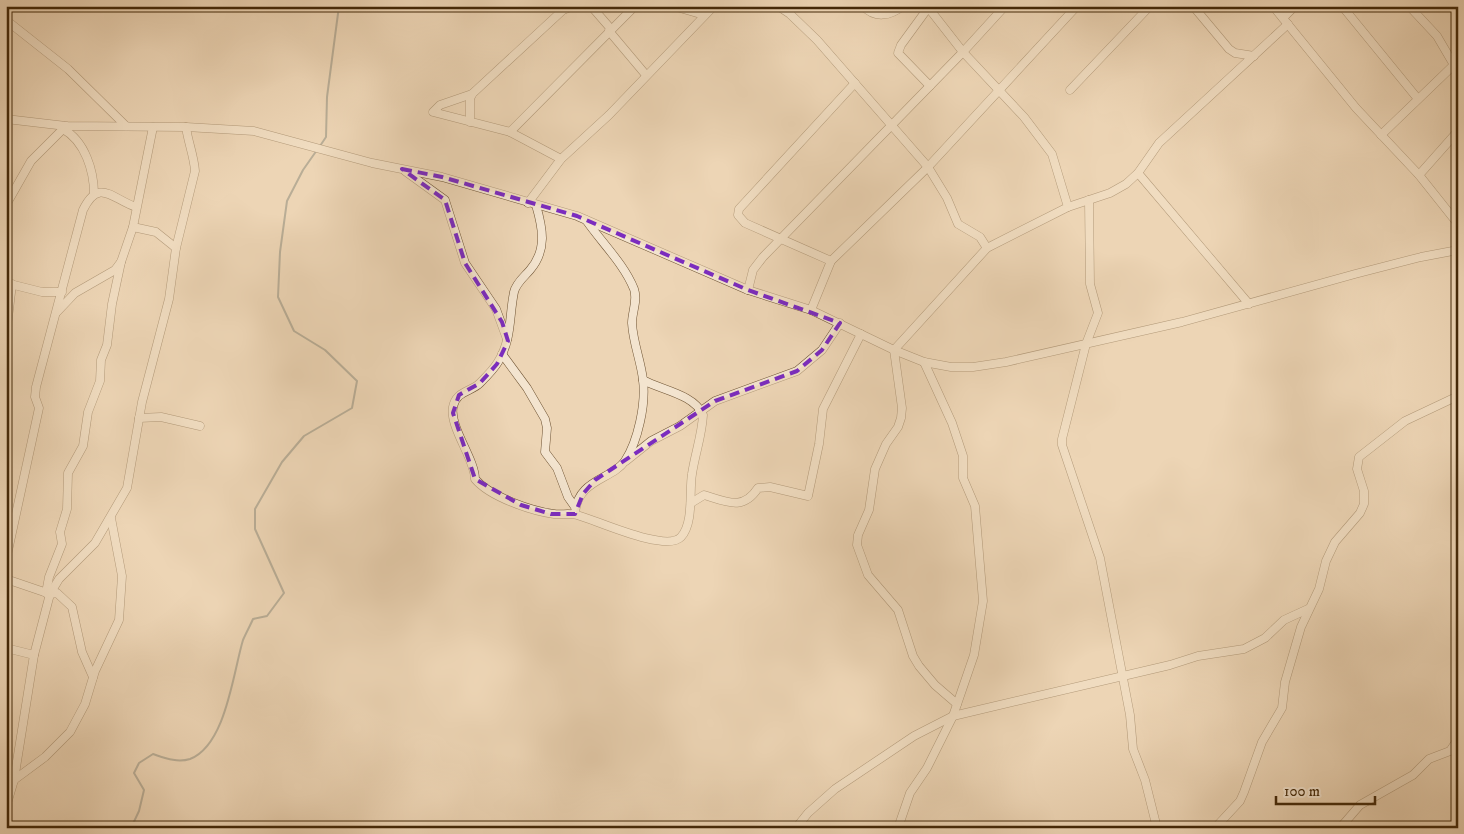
<svg xmlns="http://www.w3.org/2000/svg" width="1464" height="834" font-family="'IM FELL DW Pica',serif">
  <style>
    .lines { fill: none; stroke-linecap: round; stroke-linejoin: round }
    .stream { stroke: #7a7d72; stroke-width: 2 }
    .street-casing { stroke: #6e5333; stroke-width: 9 }
    .street { stroke: #f3e4cf; stroke-width: 8 }
    .marked { fill: none; stroke: #7b2cbf; stroke-width: 4; stroke-dasharray: 10 6; stroke-linejoin: round }
  </style>
  <rect width="100%" height="100%" fill="#edd5b5"/>
  <filter id="stains"><feTurbulence type="fractalNoise" baseFrequency=".004" numOctaves="4"/><feColorMatrix values="0 0 0 0 .2 0 0 0 0 .09 0 0 0 0 .02 0 0 0 .5 -.17"/></filter>
  <radialGradient id="worn" r=".72"><stop offset=".6" stop-color="#630" stop-opacity="0"/><stop offset="1" stop-color="#630" stop-opacity=".3"/></radialGradient>
  <g class="lines">
    <g class="stream">
      <polyline points="320,146 326,137 327,97 339,6"/>
      <path d="M131 828 139 811 144 790 134 773 139 763 153 754C165 758 177 763 190 759 226 745 233 673 243 640 246 633 250 626 253 619L267 616 284 593 255 529V509L282 462 304 436 352 408 357 381 325 350 294 331 278 297 280 252 287 201 303 170 317 150"/>
    </g>
    <defs>
      <g id="street">
        <polyline points="591,6 611,29"/>
        <polyline points="673,6 704,15"/>
        <polyline points="778,6 790,14 817,40 928,167 947,198 958,224 980,237 987,248 894,350 902,408 901,418 898,427 886,444 875,469 869,510 858,535 857,545 868,575 898,610 913,656 919,666 935,685 957,704"/>
        <path d="M863 6C875 19 890 16 903 6"/>
        <polyline points="927,6 963,52 1024,117 1052,154 1068,207 987,248"/>
        <polyline points="1193,6 1229,49 1235,53 1254,56"/>
        <polyline points="1273,6 1356,108 1419,175 1458,224"/>
        <polyline points="1342,6 1418,99"/>
        <polyline points="1409,6 1437,36 1454,65"/>
        <polyline points="928,8 901,45 898,53 930,86"/>
        <polyline points="1283,18 1295,6"/>
        <polyline points="6,20 68,69 126,126"/>
        <polyline points="609,31 646,75"/>
        <polyline points="1070,90 1150,6"/>
        <polyline points="472,94 440,105 433,112 510,132 561,159"/>
        <polyline points="6,119 66,126 186,127 254,131 372,163 442,177 577,216 748,290 811,310 894,350 924,362 951,367 973,367 1006,362 1182,322 1355,274 1421,257 1458,250"/>
        <polyline points="470,122 470,99 472,94 563,10 573,6"/>
        <polyline points="153,127 133,227 156,232 176,248"/>
        <path d="M63 129C85 141 94 171 94 194"/>
        <polyline points="510,132 635,6"/>
        <polyline points="1381,135 1458,61"/>
        <polyline points="405,171 445,200 465,263 496,309 507,339"/>
        <polyline points="1138,173 1249,304"/>
        <polyline points="1419,175 1458,131"/>
        <polyline points="1089,200 1090,284 1098,313 1086,344 1062,439 1062,445 1100,558 1130,715 1133,749 1145,780 1157,828"/>
        <polyline points="528,203 561,159 609,115 714,6"/>
        <polyline points="6,205 31,161 66,126"/>
        <path d="M536 205C543 229 547 250 530 270 524 277 516 283 514 292 509 316 512 340 498 362 494 369 486 377 480 383 471 392 456 391 453 407 449 427 475 459 475 479 490 497 532 511 554 514 561 515 570 513 577 515 596 520 666 553 681 537 694 523 689 491 692 474 695 454 702 435 703 415 694 394 661 390 643 380"/>
        <polyline points="1068,207 1110,193 1126,184 1138,173 1159,143 1288,24"/>
        <polyline points="831,261 745,223 738,215 739,209 855,83"/>
        <polyline points="6,283 42,292 62,292"/>
        <polyline points="748,290 753,270 763,257 963,52 1005,6"/>
        <polyline points="811,310 831,261 928,167 1077,6"/>
        <polyline points="57,312 75,293 115,270 121,262 133,227"/>
        <polyline points="6,335 12,284"/>
        <polyline points="502,354 527,388 545,419 547,428 545,452 557,468 568,497 575,507"/>
        <polyline points="139,418 161,417 200,426"/>
        <polyline points="626,461 651,441 680,426 715,401 797,371 822,350 840,323"/>
        <path d="M691 503 704 495C727 502 743 511 758 488L770 487 808 496 819 444 823 409 861 334"/>
        <path d="M575 514C577 479 612 480 625 461 638 441 646 404 643 380 641 361 633 343 632 323 632 312 638 300 634 289 624 264 602 243 586 220"/>
        <path d="M6 560 39 408 35 397 36 387 83 210C99 177 112 199 136 207"/>
        <polyline points="6,579 50,594 57,593 72,607 82,652 93,677"/>
        <polyline points="46,593 49,577 62,544 60,532 67,509 68,473 83,446 88,412 100,381 101,360 107,345 112,304 121,262"/>
        <path d="M6 648 34 655 50 594 59 579 95 543 127 488 142 402 169 299 176 248 195 171C194 156 188 142 186 127"/>
        <polyline points="14,780 34,655"/>
        <polyline points="6,807 14,780 45,757 70,732 85,704 95,671 119,620 122,576 111,518"/>
        <polyline points="796,828 808,813 835,789 914,736 953,716 1170,665 1198,656 1244,649 1265,638 1284,620 1308,609"/>
        <polyline points="898,828 910,793 927,768 953,716 974,655 983,601 975,506 963,478 963,456 952,423 924,362"/>
        <polyline points="1215,828 1240,801 1244,792 1262,742 1282,708 1285,682 1301,627 1319,589 1326,561 1335,542 1360,513 1364,504 1364,491 1357,469 1359,457 1405,421 1458,396"/>
        <polyline points="1340,828 1360,805 1413,775 1429,759 1450,751 1458,739"/>
      </g>
    </defs>
    <use href="#street" class="street-casing"/>
    <use href="#street" class="street"/>
  </g>
  <path d="M0 0H1464V834H0ZM402 169 442 177 577 216 748 290 840 323 822 350 797 371 715 401 595 480 583 494 575 514H551L521 505 475 479 453 413 459 395 480 383 497 364 508 341 502 322 465 263 445 200Z" fill="#edd5b5" fill-opacity=".55" fill-rule="evenodd"/>
  <path class="marked" d="M402 169 442 177 577 216 748 290 840 323 822 350 797 371 715 401 595 480 583 494 575 514H551L521 505 475 479 453 413 459 395 480 383 497 364 508 341 502 322 465 263 445 200Z"/>
  <rect width="1464" height="834" fill="none" stroke="#edd5b5" stroke-width="25"/>
  <rect x="8" y="8" width="1449" height="819" fill="none" stroke="#432808" stroke-width="2.5"/>
  <rect x="12" y="12" width="1439" height="809" fill="none" stroke="#432808"/>
  <path d="M1276 796v8h99v-8" fill="none" stroke="#432808" stroke-width="2.5"/>
  <text x="1284" y="796" font-size="15" fill="#432808" stroke="#f3e4cf" stroke-width="4" paint-order="stroke">100 m</text>
  <rect width="100%" height="100%" filter="url(#stains)"/>
  <rect width="100%" height="100%" fill="url(#worn)"/>
</svg>
